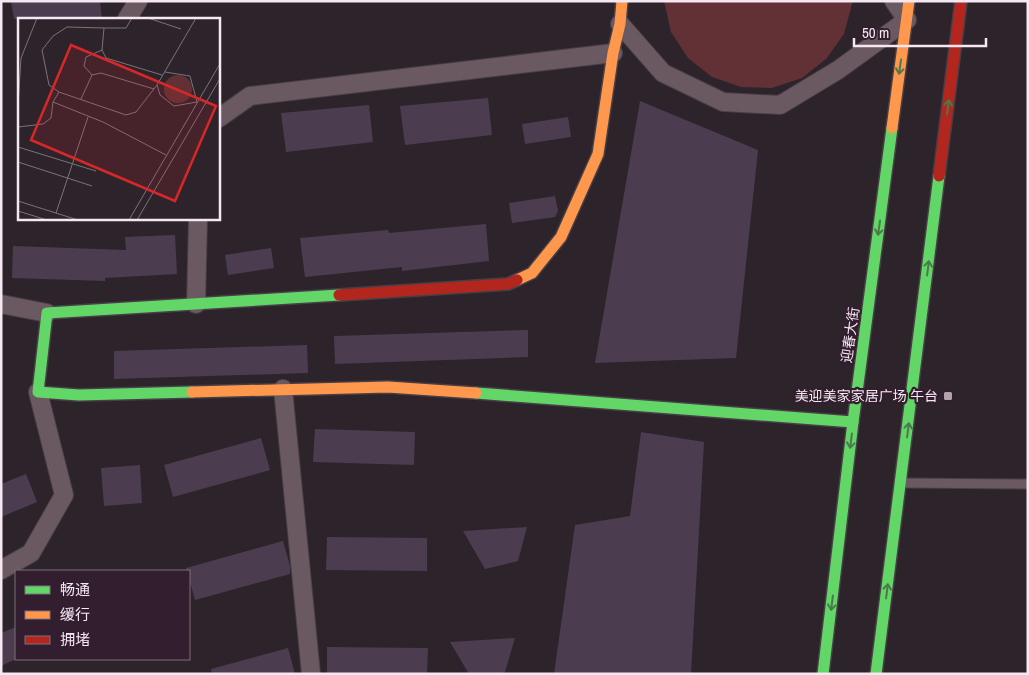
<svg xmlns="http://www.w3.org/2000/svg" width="1029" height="675" font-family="'Archivo Narrow','Noto Sans SC',sans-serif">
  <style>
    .green { fill: #613136 }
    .building { fill: #4b3d4f }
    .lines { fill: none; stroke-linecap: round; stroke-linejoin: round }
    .lane-casing { stroke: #483f46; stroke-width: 11 }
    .street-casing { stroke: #483f46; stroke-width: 20 }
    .fast-casing { stroke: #483f46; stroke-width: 14 }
    .slow-casing { stroke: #483f46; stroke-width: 14 }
    .jam-casing { stroke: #483f46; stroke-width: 14 }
    .lane { stroke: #6b5961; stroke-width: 9 }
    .street { stroke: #6b5961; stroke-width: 18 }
    .fast { stroke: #63d668; stroke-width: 11 }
    .slow { stroke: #ff974d; stroke-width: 11 }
    .jam { stroke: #b3261e; stroke-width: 11 }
    .oneway { stroke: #4a7a4b }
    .poi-dot { fill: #b0a3ac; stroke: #321e2e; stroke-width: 2 }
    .labels { text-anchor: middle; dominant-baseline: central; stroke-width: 4.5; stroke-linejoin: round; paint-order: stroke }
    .street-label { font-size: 14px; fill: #f6e8f2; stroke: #321e2e }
    .poi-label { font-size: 14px; fill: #f6e8f2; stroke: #321e2e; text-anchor: end }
    .inset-road { fill: none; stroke: #7d727b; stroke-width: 1 }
    .view { fill: #d62828; fill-opacity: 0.15; stroke: #d62828; stroke-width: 2.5 }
    .inset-edge { fill: none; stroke: #f6e8f2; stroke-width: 2.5 }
  </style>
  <rect width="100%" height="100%" fill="#2d232b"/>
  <polygon class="green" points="664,1 852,1 852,4 844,34 826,59 802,78 772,88 741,87 712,77 688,58 671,32"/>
  <g class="building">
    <polygon points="11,1 100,1 102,19 14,19"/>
    <polygon points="488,98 492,135 405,145 400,106"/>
    <polygon points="640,101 758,150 736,358 595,363"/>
    <polygon points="369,105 373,142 286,152 281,113"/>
    <polygon points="568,117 571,137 525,144 522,124"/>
    <polygon points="555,196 558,211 555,217 512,223 509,203"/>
    <polygon points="486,224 489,261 402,271 402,267 305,277 300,238 388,230 389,233"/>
    <polygon points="175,235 177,274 105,278 105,281 12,278 13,246 126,250 125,237"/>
    <polygon points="271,248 274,268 228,275 225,255"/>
    <polygon points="528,330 528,357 335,364 334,336"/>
    <polygon points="307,345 308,373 114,379 114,351"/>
    <polygon points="315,429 415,432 414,465 313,462"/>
    <polygon points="641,432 704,442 691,674 554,674 575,525 630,516"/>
    <polygon points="261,438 270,470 173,497 164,465"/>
    <polygon points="140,465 142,503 104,506 101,468"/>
    <polygon points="26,474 37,502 1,517 1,484"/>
    <polygon points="527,527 518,561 485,569 463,531"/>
    <polygon points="327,537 427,538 427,571 326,570"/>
    <polygon points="283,541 290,566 290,574 195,600 189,578 189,571 187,571 186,568"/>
    <polygon points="16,627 16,659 1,666 1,633"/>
    <polygon points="515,638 505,672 498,674 469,674 450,642"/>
    <polygon points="327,647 428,648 427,674 327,674"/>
    <polygon points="288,648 295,674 212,674 211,669"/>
  </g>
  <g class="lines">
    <defs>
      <polyline id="lane" points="904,483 1028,484"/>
      <g id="street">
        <polyline points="127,19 138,1"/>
        <polyline points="620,24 663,73 723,102 780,105 838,70 907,20 894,1"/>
        <polyline points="219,118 250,96 613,53"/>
        <polyline points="1,304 47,313"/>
        <polyline points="196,304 198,219"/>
        <polyline points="283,389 311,674"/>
        <polyline points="1,570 31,553 64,495 38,392"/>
      </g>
      <g id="fast">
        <polyline points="192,392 79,395 38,392 47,313 339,295"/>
        <polyline points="476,393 853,422"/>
        <polyline points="823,674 853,422 892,128"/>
        <polyline points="876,674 939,176"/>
      </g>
      <g id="slow">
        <polyline points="892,128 909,1"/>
        <polyline points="517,280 532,273 561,237 598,154 613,53 620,24 622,1"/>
        <polyline points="192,392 388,387 476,393"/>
      </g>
      <g id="jam">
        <polyline points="939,176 961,1"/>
        <polyline points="339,295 508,284 517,280"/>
      </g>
    </defs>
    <use href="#lane" class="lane-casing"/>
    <use href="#street" class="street-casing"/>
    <use href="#fast" class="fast-casing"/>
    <use href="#slow" class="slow-casing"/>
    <use href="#jam" class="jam-casing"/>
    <use href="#lane" class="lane"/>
    <use href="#street" class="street"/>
    <use href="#fast" class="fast"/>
    <use href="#slow" class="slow"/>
    <use href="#jam" class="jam"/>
  </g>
  <defs><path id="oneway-shaft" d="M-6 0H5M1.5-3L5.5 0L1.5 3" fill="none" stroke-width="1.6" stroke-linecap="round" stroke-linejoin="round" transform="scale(1.25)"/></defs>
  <g class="oneway">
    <use href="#oneway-shaft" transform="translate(900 67) rotate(98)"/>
    <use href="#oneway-shaft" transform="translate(948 107) rotate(-83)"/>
    <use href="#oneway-shaft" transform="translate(879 228) rotate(98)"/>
    <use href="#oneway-shaft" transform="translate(928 268) rotate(-83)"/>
    <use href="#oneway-shaft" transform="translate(908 430) rotate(-83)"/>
    <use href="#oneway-shaft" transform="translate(851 441) rotate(97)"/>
    <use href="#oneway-shaft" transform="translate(887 591) rotate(-83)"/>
    <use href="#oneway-shaft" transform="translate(832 603) rotate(97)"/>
  </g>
  <rect class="poi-dot" x="943" y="391" width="10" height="10" rx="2.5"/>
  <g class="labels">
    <g class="street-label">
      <text transform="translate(850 335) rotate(-82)">迎春大街</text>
    </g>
    <g class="poi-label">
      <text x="938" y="396">美迎美家家居广场 午台</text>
    </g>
  </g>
  <g transform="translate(18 18)">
    <rect width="202" height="202" fill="#2d232b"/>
    <path d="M146 71a14 14 0 1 1 28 0a14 14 0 1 1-28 0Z" fill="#613136"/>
    <path class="inset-road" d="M114 0 108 10H86L84 32 88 40 144 57M130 0 163 11M74 57 66 48 68 39 84 32M139 67 142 77 156 88 179 84 172 58 147 54M41 74 31 67 24 32 35 18 49 9 86 10M63 81 74 57 83 55 136 71M0 88 3 40 19 0M0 109 25 106 33 100 35 84M0 129 78 153M148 137 85 104 35 84 41 74 108 97 118 94 139 67 178 0M0 144 74 168M0 183 60 202M0 193 29 202M38 195 70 99M111 202 203 44M119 202 203 59"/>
    <path class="view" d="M53 27 198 88 157 183 13 122Z"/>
    <rect width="202" height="202" class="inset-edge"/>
  </g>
  <rect width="1029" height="675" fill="none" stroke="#f6e8f2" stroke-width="5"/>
  <rect x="15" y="570" width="175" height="90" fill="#321e2e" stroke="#806f7c"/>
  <rect x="25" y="586" width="25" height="8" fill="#63d668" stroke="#806f7c"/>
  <text x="60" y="595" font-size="15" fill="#f6e8f2">畅通</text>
  <rect x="25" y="611" width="25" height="8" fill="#ff974d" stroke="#806f7c"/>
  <text x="60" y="620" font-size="15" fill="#f6e8f2">缓行</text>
  <rect x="25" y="636" width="25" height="8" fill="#b3261e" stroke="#806f7c"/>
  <text x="60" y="645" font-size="15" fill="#f6e8f2">拥堵</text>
  <path d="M854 38v8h132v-8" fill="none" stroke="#f6e8f2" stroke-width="2.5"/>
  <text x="862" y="38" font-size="15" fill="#f6e8f2" stroke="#321e2e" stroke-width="4" paint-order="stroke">50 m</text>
</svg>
